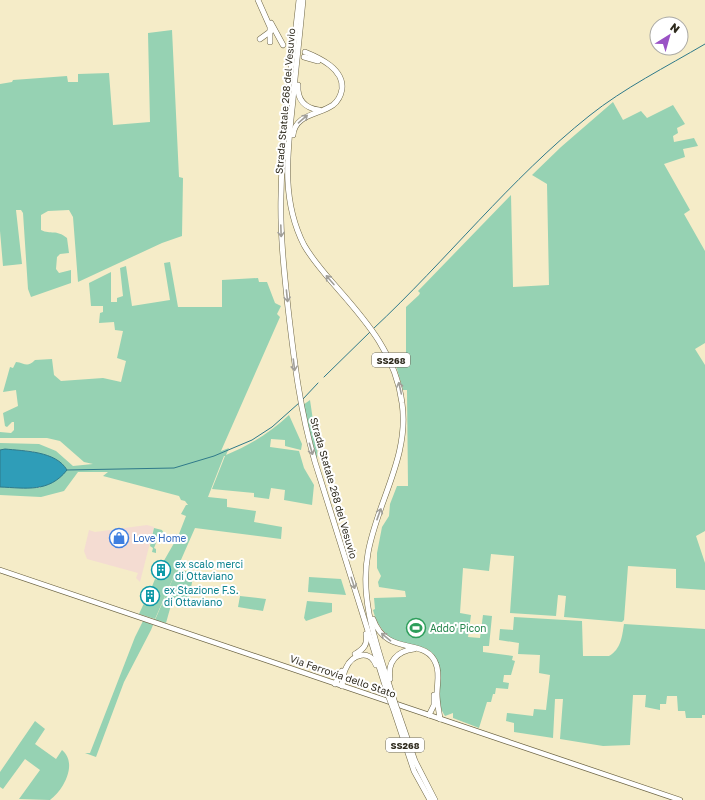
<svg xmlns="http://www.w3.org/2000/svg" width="705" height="800" font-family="'Golos Text',sans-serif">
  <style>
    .commercial { fill: #f4dcd2 }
    .green { fill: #96d2b3 }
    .water { fill: #2f9db8; stroke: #2f7a8a }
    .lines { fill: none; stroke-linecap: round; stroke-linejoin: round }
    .stream { stroke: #2f7a8a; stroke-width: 1 }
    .major-casing { stroke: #6d6545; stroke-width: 6 }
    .highway-casing { stroke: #6d6545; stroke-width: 6 }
    .major { stroke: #fff; stroke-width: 4.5 }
    .highway { stroke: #fff; stroke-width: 5 }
    .highway-bridge-casing { stroke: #6d6545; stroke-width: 6; stroke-linecap: butt }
    .highway-bridge { stroke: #fff; stroke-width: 5 }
    .oneway { stroke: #a19f99 }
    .labels { text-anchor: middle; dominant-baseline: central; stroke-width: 4; stroke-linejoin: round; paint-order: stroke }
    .shield { fill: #fff; stroke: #6d6a61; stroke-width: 1 }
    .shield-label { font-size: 9px; font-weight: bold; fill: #2e2a1d }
    .street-label { font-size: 10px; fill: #2e2a1d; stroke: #fff }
    .shop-label { font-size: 10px; fill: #366cbe; stroke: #fff; text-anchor: start }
    .culture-label { font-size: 10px; fill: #0d838f; stroke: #fff; text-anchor: start }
    .leisure-label { font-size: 10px; fill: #27864d; stroke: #fff; text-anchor: start }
  </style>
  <rect width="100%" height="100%" fill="#f5ecc8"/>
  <polygon class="commercial" points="147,525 154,527 140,582 136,578 138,573 87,559 84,551 89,530 95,532"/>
  <g class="green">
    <path d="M172 30 179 177 183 178 182 236 162 243 78 282 73 217 69 210 48 211 41 215V230C51 235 56 229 67 238L69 253 60 254 57 257 56 269 59 273 71 270V283L31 297 28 289 23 213 21 210H16L22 264 3 266 0 231V84L12 82 13 80 67 76 68 82H78V74L109 73 113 125 150 122 148 33Z"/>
    <path d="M613 102 623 120 641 111 647 118 673 105 685 124 677 128 678 133 673 136 674 142 694 138 698 146 683 149 685 157 664 164 690 210 684 214 705 251V343L695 349 705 365V531L696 536 705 563V590L676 588V569L628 566 624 620 622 622 564 617 566 596 558 595 556 616 510 613 514 556 491 554 489 571 463 568 460 613 471 615 468 637 480 638 483 615 492 616 489 646H483V652L513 656 512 660 515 661 511 675H504L503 682 509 683 508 689 496 688 495 694H493L491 702H487L479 728 453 718V713L445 716C431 697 449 670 431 652 424 645 413 646 405 644 388 640 377 626 373 610L375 609 374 598 406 597 405 591 379 587 378 582 381 576 377 568V553L382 527 389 516 390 504 397 486H408L407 390H403L395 362 406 359V307L419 295 420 293 418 291 511 195 513 287 549 285 547 184 532 175 561 147Z"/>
    <path d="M170 262 178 307H222V280L258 278 259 282H267L275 303 281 306 277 314 280 317 221 451 229 448 226 455C250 445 270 433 289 415L302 444 301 450 285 446V440L271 439 270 447 299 451 304 468 314 485 312 505 284 500 285 490 271 488 269 499 254 497V493L212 489 225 456H222H224L206 502 208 497 227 499V507L256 511 254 522 282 527 281 539 195 528 155 619 139 614 145 601 151 604 156 592 151 589 155 579 158 580 161 575 158 571 177 538 176 534H179L186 516 181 514 186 505H188L185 501 181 500 179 496 103 476 108 472H78L64 491 41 497 0 495V487L40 488 33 451 0 450V443L39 444 56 451 73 466 93 464 84 462 60 441 47 438H0V432L11 433 14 430V422H12L7 427 5 426 3 413 18 406 16 390 3 392 10 367 13 368 16 362C25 363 27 368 35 360L52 359 54 375 61 381 103 378 121 382 126 361 117 358 123 331 115 330 114 322 99 323 100 313 103 312V306H91L89 283 111 272V302H117V298L123 296 120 268 126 266 132 306 170 300 164 263Z"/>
    <polygon points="310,400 315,434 318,435 317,461 303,405"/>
    <polygon points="154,528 162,530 165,535 163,540 158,538 154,548 156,549 156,553 152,552 153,548 150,546"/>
    <polygon points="177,569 194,573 188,602 173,598 166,623 155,620"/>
    <polygon points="309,577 341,579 346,595 308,592"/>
    <polygon points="240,596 266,599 263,611 238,607"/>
    <polygon points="307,601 332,603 332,612 306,621 304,618"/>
    <path d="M514 617 582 621 583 656H609C621 649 622 637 624 624L705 629V715H702V718H686L685 711H678L677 696H667L666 704H660V710L645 707 646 695H633L630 745 603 746 560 739 563 699H555L553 738 514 732V723L506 721 507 713 533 716 534 709 546 710 550 675 539 673 540 655 518 654 519 643 499 640 500 629 513 630Z"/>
    <polygon points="143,621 153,625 151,630 124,682 96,757 85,753 90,753 135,637"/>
    <path d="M35 721 45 729 35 744 56 759 62 750C78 763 64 790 50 800L19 799 40 770 25 759 3 789 0 787V772Z"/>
  </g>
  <path class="water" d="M5 449C24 451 56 451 67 470 49 493 26 488 0 487V450Z"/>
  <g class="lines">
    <g class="stream">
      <path d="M373 329C447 260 510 179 589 116 624 88 666 67 705 44"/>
      <polyline points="324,377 370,332"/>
      <polyline points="303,399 318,383"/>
      <polyline points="67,470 174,468 214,456 252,440 272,427 299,403"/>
    </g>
    <defs>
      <polyline id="major" points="0,570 680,800"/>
      <g id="highway">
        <polyline points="258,0 270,27 270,42"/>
        <path d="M299 0C292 65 282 131 281 196 280 233 284 270 288 308 294 360 300 411 315 462L388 695"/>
        <path d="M303 0C300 33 296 66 293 100 288 149 280 198 304 245 313 261 326 275 338 289 368 323 396 356 402 403 410 456 377 502 368 553 359 602 378 648 392 694"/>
        <polyline points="271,23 283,45"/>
        <polyline points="260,39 271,31"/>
        <polyline points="304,57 318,61"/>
        <path d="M298 85C297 100 305 108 319 110"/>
        <path d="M293 135C295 114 319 115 333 105 338 101 341 95 342 89 344 69 320 58 305 52"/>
        <path d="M373 619C387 658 426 636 436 664 440 673 437 684 437 694 437 703 439 711 440 719"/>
        <path d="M355 654C364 649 368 644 366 634"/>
        <path d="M390 679C387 662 397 651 414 649"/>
        <polyline points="335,684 342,671"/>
        <path d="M342 686C343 680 343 673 346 668 352 654 370 649 376 665"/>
        <polyline points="393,708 414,771 430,800"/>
        <polyline points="397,709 415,761 435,800"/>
        <polyline points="429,715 434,705 434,695"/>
      </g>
    </defs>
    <use href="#major" class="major-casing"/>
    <use href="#highway" class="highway-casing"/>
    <use href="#major" class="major"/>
    <use href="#highway" class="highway"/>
    <defs>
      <g id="highway-bridge">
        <polyline points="392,694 397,709"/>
        <polyline points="388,695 393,708"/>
      </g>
    </defs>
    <use href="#highway-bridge" class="highway-bridge-casing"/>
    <use href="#highway-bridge" class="highway-bridge"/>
  </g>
  <defs><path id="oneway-shaft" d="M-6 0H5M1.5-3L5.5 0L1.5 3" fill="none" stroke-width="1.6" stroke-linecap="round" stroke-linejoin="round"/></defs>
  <g class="oneway">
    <use href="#oneway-shaft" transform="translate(303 119) rotate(-41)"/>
    <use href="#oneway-shaft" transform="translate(281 231) rotate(88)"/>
    <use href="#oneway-shaft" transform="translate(330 280) rotate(-131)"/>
    <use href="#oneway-shaft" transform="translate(287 296) rotate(84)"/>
    <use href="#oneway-shaft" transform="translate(294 365) rotate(83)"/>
    <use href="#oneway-shaft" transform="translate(400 388) rotate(-103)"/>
    <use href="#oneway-shaft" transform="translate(311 449) rotate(74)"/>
    <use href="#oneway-shaft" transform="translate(379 514) rotate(-70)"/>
    <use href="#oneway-shaft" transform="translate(353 583) rotate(72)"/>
    <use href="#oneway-shaft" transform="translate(386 637) rotate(-140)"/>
  </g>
  <defs>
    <symbol id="shop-ring" viewBox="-11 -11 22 22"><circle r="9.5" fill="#fff" stroke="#3f7fe0" stroke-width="1.5"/><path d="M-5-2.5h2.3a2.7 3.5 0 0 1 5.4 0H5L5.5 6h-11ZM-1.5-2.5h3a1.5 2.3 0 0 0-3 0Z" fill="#3f7fe0"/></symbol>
    <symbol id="building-ring" viewBox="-11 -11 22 22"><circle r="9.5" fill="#fff" stroke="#0f9aa8" stroke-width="1.5"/><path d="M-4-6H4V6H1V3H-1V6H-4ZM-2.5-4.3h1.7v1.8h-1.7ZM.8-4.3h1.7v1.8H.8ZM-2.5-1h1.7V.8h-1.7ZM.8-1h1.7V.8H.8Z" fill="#0f9aa8"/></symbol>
    <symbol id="stadium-ring" viewBox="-11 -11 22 22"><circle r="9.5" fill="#fff" stroke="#2e9e5b" stroke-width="1.5"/><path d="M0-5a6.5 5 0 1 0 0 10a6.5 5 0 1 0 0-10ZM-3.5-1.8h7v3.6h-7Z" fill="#2e9e5b"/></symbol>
  </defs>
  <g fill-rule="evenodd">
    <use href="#shop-ring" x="108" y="527" width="22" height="22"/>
    <use href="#building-ring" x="150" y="559" width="22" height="22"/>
    <use href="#building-ring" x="139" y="585" width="22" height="22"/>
    <use href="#stadium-ring" x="405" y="617" width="22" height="22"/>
  </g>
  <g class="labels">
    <g class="shield">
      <rect x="372" y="353" width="38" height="14" rx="3"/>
      <rect x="386" y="738" width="38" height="14" rx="3"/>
    </g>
    <g class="shield-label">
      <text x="391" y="360">SS268</text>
      <text x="405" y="745">SS268</text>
    </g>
    <g class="street-label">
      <text transform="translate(285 101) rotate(-85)">Strada Statale 268 del Vesuvio</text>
      <text transform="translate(334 488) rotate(74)">Strada Statale 268 del Vesuvio</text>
      <text transform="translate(343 676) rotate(19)">Via Ferrovia dello Stato</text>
    </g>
    <g class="shop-label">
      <text x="133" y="538">Love Home</text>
    </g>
    <g class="culture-label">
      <text x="175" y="564">ex scalo merci<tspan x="175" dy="12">di Ottaviano</tspan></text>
      <text x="164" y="590">ex Stazione F.S.<tspan x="164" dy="12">di Ottaviano</tspan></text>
    </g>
    <g class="leisure-label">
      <text x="430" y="628">Addo' Picon</text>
    </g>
  </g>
  <g transform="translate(669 36) rotate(37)"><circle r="19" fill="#ffffff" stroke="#abaaa5"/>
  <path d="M0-3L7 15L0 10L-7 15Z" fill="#9a52c5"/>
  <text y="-6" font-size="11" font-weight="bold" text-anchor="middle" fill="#2e2a1d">N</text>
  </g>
</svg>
